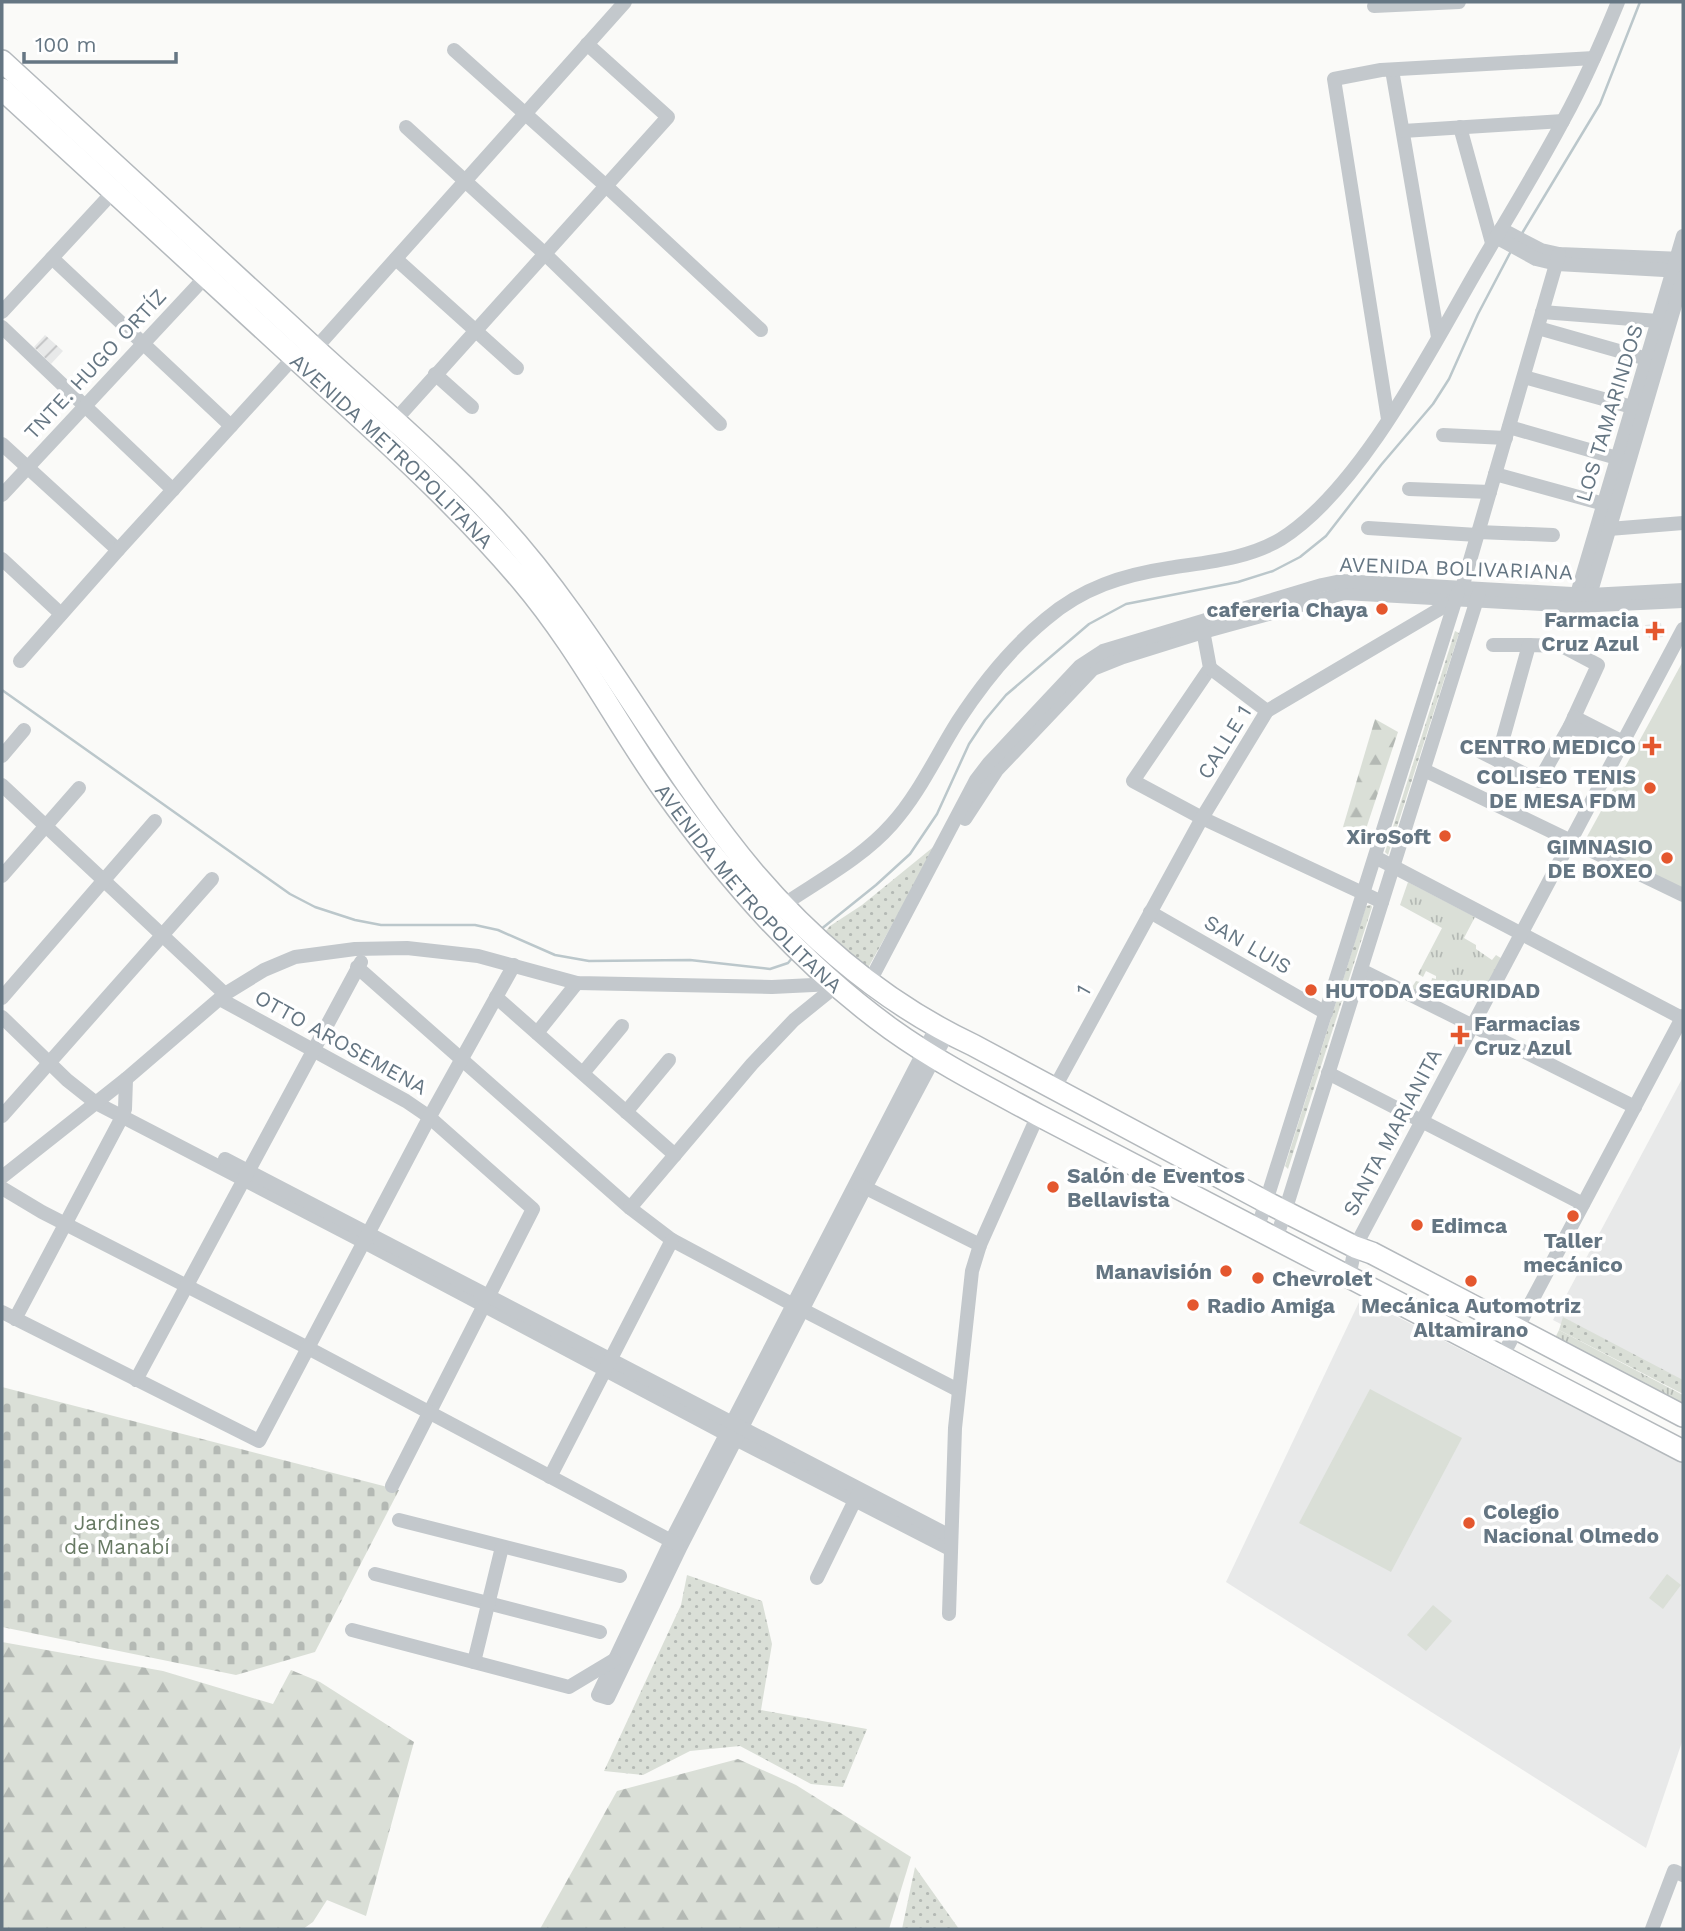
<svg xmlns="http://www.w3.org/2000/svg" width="1685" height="1931" font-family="'Work Sans',sans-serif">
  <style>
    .built { fill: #e8e9e9 }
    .industrial { fill: url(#industrial-furrows) }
    .grass { fill: url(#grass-dots) }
    .forest { fill: url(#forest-firs) }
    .cemetery { fill: url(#cemetery-stones) }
    .park { fill: url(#park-tufts) }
    .pitch { fill: #dadfd7 }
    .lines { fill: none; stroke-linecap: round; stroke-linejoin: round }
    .stream { stroke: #bbc7cb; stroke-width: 2.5 }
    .highway-casing { stroke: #b4b9bd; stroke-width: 24 }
    .minor { stroke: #c3c8cc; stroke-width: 14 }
    .highway { stroke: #fff; stroke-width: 21 }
    .poi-dot { fill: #e4572e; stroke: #fff; stroke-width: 2.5 }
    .labels { text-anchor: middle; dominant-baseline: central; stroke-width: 7; stroke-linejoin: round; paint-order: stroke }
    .street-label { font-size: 21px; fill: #657683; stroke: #fff }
    .poi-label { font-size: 21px; font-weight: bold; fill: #657683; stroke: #fff; text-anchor: end }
    .park-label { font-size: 21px; fill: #687a64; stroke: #fff }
  </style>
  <defs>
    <pattern id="industrial-furrows" width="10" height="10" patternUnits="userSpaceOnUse" patternTransform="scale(1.75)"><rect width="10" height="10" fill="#e8e9e9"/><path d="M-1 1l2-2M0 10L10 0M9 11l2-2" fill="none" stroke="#c0c1c2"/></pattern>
    <pattern id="grass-dots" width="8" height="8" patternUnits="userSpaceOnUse" patternTransform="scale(1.75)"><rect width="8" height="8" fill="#dadfd7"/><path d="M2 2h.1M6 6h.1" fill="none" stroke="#b4b9b4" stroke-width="1.8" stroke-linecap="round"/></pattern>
    <pattern id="forest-firs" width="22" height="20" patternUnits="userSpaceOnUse" patternTransform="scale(1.75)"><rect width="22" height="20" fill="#dadfd7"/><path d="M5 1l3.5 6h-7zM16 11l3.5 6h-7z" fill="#b4b9b4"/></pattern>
    <pattern id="cemetery-stones" width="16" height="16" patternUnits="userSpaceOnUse" patternTransform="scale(1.75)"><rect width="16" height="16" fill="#dadfd7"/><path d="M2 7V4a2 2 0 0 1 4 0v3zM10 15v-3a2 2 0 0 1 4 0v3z" fill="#b4b9b4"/></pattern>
    <pattern id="park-tufts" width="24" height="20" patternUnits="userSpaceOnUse" patternTransform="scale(1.75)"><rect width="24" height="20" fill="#dadfd7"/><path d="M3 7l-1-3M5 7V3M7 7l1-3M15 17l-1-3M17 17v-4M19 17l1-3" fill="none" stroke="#b4b9b4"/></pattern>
  </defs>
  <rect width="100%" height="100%" fill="#fafaf8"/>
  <g class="built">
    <polygon points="1661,623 1663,637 1649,638 1645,625"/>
    <polygon points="1683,1077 1683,1388 1553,1320"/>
    <polygon points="1361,1298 1683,1464 1683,1739 1646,1848 1226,1582"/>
  </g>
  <polygon class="industrial" points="45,335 63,351 51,364 34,347"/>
  <g class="grass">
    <polygon points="1455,631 1459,633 1388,855 1385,852"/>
    <polygon points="937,844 868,968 823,934 830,926 862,905"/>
    <polygon points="1371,905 1372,907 1288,1169 1285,1166 1366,906"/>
    <polygon points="1563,1317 1683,1380 1683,1394 1559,1330"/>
    <polygon points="687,1575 762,1601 772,1644 761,1710 867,1729 843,1787 811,1784 740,1746 690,1751 643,1775 604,1771 681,1605"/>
    <polygon points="915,1867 959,1929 902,1929"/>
  </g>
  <g class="forest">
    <polygon points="1375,719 1398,732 1365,832 1343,827"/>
    <polygon points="2,1642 163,1671 273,1704 291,1670 320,1682 414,1742 366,1916 327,1900 313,1922 303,1929 2,1929"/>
    <polygon points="738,1759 796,1785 911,1857 889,1929 540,1929 617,1791"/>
  </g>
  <polygon class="cemetery" points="2,1387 399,1490 315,1652 236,1675 2,1627"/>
  <g class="park">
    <polygon points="1408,882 1475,917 1464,938 1476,945 1476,949 1492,960 1496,955 1504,960 1482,1001 1442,980 1431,999 1410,990 1416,981 1420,982 1419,985 1430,989 1432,978 1436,979 1436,976 1426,971 1423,977 1418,974 1442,928 1400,905"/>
    <polygon points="1559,1330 1683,1395 1683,1408 1554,1340"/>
  </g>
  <g class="pitch">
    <polygon points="1683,661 1683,891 1583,844"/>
    <polygon points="1370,1389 1462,1438 1391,1572 1299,1523"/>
    <polygon points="1667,1574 1681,1585 1663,1609 1649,1598"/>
    <polygon points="1433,1605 1452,1621 1426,1651 1407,1635"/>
  </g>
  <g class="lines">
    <g class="stream">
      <polyline points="1521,235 1600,104 1640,2"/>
      <polyline points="2,690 290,894 315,907 355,920 381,925 475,925 498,930 555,955 589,961 690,960 770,969 788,963 793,957"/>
      <polyline points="820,930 876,885 910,854 937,814 969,744 985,720 1006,695 1089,624 1126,604 1238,582 1273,571 1300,557 1326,536 1381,465 1433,404 1449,379 1478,314 1510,253"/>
    </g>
    <defs>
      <g id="highway">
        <path d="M2 61C104 156 208 250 311 345 374 403 441 459 499 523 597 630 661 762 754 873 815 944 888 1005 973 1045L1266 1202 1355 1247 1372 1253 1683 1416"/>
        <path id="s1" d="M2 89C96 175 190 262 285 349 366 423 451 497 522 581 577 646 615 721 663 789 728 880 801 964 891 1029 937 1062 988 1088 1038 1115L1683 1451"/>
      </g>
    </defs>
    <use href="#highway" class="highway-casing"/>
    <g class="minor">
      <polyline points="1374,6 1459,2"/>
      <polyline points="454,50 606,186 761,330"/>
      <polyline points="1392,70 1438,337"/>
      <polyline points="406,127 545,254 720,424"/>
      <polyline points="1460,127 1492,243"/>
      <polyline points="1403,131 1563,121"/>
      <polyline points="1501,229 1541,250 1559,254 1683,259"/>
      <polyline points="1496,237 1536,259 1557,264 1682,271"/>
      <polyline points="52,258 231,426"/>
      <polyline points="396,259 517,368"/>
      <polyline points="2,312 114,191"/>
      <polyline points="1542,312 1658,321"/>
      <polyline points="2,327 173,490"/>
      <polyline points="1538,328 1647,359"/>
      <polyline points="435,374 472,407"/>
      <polyline points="1524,377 1632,407"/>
      <polyline points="1388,419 1334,79 1381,70 1594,58"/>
      <polyline points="390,426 668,117 587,44"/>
      <polyline points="1509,427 1617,458"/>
      <polyline points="1443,435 1506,438"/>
      <polyline points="2,444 118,550"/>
      <polyline points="1495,474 1604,504"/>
      <polyline points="1409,489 1490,492"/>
      <polyline points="2,495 211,271"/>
      <polyline points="1368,528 1477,535"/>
      <polyline points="1609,529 1683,523"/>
      <polyline points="1478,532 1553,535"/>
      <polyline points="2,559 61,614"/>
      <polyline points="1462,588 1559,254"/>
      <polyline points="1581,598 1577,594 1683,236"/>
      <polyline points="1583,600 1590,595 1683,278"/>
      <polyline points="1202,625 1210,668 1133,781 1202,818 1382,902"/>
      <polyline points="1493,645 1529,645"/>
      <polygon points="1529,645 1562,646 1598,665 1570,726 1539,781 1497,760"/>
      <polyline points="20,661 118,550 294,357 315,349 625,2"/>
      <polyline points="1210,668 1267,711"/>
      <polyline points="1574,717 1623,742"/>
      <polyline points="1570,726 1618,751"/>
      <polyline points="1481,752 1497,760"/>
      <polyline points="2,756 24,730"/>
      <polyline points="1424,770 1683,895"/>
      <polyline points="2,785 225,994"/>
      <polyline points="965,819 997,770 1093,669 1123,657 1203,632 1344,593 1576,606 1683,601"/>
      <polyline points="1375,857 1682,1018"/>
      <polyline points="2,876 79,788"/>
      <path d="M783 905C820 880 862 858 892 824 919 794 936 756 958 721 982 684 1012 647 1046 619 1082 588 1123 575 1169 568 1207 562 1248 559 1281 539 1359 490 1428 355 1474 275 1504 223 1536 172 1564 119 1585 81 1602 41 1618 2"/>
      <polyline points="1150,912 1326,1013"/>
      <polyline points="357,967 630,1208 672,1240 803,1310 958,1390"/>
      <polyline points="1361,970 1635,1107"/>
      <polyline points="869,983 976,780 989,763 1080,666 1103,651 1322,585 1341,581 1590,595 1683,590"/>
      <polyline points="496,997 675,1155"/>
      <polyline points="2,998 155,821"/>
      <polyline points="220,999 406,1101 428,1116 533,1209 392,1486"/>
      <polyline points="2,1017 67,1080 96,1103 364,1242 726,1434 950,1549"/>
      <polyline points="936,1028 671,1541 598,1695 608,1698 681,1546 865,1188 947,1034"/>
      <polyline points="537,1033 577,983"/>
      <polyline points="583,1073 622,1026"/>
      <polyline points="1328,1073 1583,1204"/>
      <polyline points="1054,1089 1202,818 1267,711 1455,600"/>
      <polyline points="626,1112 669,1060"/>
      <polyline points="2,1116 212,879"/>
      <polyline points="225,1159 950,1536"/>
      <polyline points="2,1177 126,1079 225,994 264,970 295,957 355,949 407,948 478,956 577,983 772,987 834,984"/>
      <polyline points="858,1184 980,1245"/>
      <polyline points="2,1188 42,1212 308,1348 677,1544"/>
      <polyline points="630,1208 752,1064 794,1020 836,986"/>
      <polyline points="1257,1230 1458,592"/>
      <polyline points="1276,1240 1479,593"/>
      <polyline points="1349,1278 1355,1247 1683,629"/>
      <polyline points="2,1312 259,1441 429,1118 514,965"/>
      <polyline points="15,1319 122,1117 125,1109 126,1079"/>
      <polyline points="1502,1357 1683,1016"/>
      <polyline points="136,1380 361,962"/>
      <polyline points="550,1477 672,1240"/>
      <polyline points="399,1520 620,1576"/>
      <polyline points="375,1574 600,1632"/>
      <polyline points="817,1578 858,1494"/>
      <polyline points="949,1614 955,1428 972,1271 980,1245 1038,1115"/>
      <polyline points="352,1630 569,1687 614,1660"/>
      <polyline points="474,1662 502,1547"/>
      <polyline points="1652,1929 1674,1871 1683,1875"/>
    </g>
    <use href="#highway" class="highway"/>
  </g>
  <g class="poi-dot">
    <circle cx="1382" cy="609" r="7"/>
    <path d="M1651.5 620.5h7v7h7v7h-7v7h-7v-7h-7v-7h7z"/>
    <path d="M1648.5 735.5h7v7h7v7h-7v7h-7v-7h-7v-7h7z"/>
    <circle cx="1650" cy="788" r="7"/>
    <circle cx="1445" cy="836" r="7"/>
    <circle cx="1667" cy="858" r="7"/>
    <circle cx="1311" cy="990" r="7"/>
    <path d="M1456.5 1024.5h7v7h7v7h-7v7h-7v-7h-7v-7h7z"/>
    <circle cx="1053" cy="1187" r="7"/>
    <circle cx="1573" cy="1216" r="7"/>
    <circle cx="1417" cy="1225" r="7"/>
    <circle cx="1226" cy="1271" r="7"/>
    <circle cx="1258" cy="1278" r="7"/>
    <circle cx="1471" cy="1281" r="7"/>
    <circle cx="1193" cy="1305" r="7"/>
    <circle cx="1469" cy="1523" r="7"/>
  </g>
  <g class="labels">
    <g class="street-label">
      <text transform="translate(95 364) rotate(-47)">TNTE. HUGO ORTÍZ</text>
      <text transform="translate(1609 413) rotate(-73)">LOS TAMARINDOS</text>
      <text stroke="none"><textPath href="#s1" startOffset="532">AVENIDA METROPOLITANA</textPath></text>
      <text transform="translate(1456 568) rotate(2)">AVENIDA BOLIVARIANA</text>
      <text transform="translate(1224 742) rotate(-58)">CALLE 1</text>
      <text stroke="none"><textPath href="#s1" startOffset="1099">AVENIDA METROPOLITANA</textPath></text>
      <text transform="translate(1248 944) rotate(30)">SAN LUIS</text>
      <text transform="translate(1083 990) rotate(-61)">1</text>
      <text transform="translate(341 1042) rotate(29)">OTTO AROSEMENA</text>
      <text transform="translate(1392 1132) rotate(-62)">SANTA MARIANITA</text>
    </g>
    <g class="poi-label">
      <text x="1368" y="609">cafereria Chaya</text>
      <text x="1639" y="619">Farmacia<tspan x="1639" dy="24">Cruz Azul</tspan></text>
      <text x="1636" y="746">CENTRO MEDICO</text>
      <text x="1636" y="776">COLISEO TENIS<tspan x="1636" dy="24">DE MESA FDM</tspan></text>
      <text x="1431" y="836">XiroSoft</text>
      <text x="1653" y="846">GIMNASIO<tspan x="1653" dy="24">DE BOXEO</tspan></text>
      <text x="1325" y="990" text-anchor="start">HUTODA SEGURIDAD</text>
      <text x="1474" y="1023" text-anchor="start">Farmacias<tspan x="1474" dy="24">Cruz Azul</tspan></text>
      <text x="1067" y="1175" text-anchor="start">Salón de Eventos<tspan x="1067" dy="24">Bellavista</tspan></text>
      <text x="1431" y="1225" text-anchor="start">Edimca</text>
      <text x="1573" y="1240" text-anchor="middle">Taller<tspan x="1573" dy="24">mecánico</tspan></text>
      <text x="1212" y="1271">Manavisión</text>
      <text x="1272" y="1278" text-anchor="start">Chevrolet</text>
      <text x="1207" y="1305" text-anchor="start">Radio Amiga</text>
      <text x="1471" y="1305" text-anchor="middle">Mecánica Automotriz<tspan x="1471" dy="24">Altamirano</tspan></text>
      <text x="1483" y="1511" text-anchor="start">Colegio<tspan x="1483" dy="24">Nacional Olmedo</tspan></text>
    </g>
    <g class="park-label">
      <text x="117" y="1522">Jardines<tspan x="117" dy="24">de Manabí</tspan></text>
    </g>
  </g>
  <rect width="1685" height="1931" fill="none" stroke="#657683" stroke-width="7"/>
  <path d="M24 52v10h152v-10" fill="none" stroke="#657683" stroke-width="3.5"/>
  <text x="35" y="52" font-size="21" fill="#657683" stroke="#ffffff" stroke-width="5" paint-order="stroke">100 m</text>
</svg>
